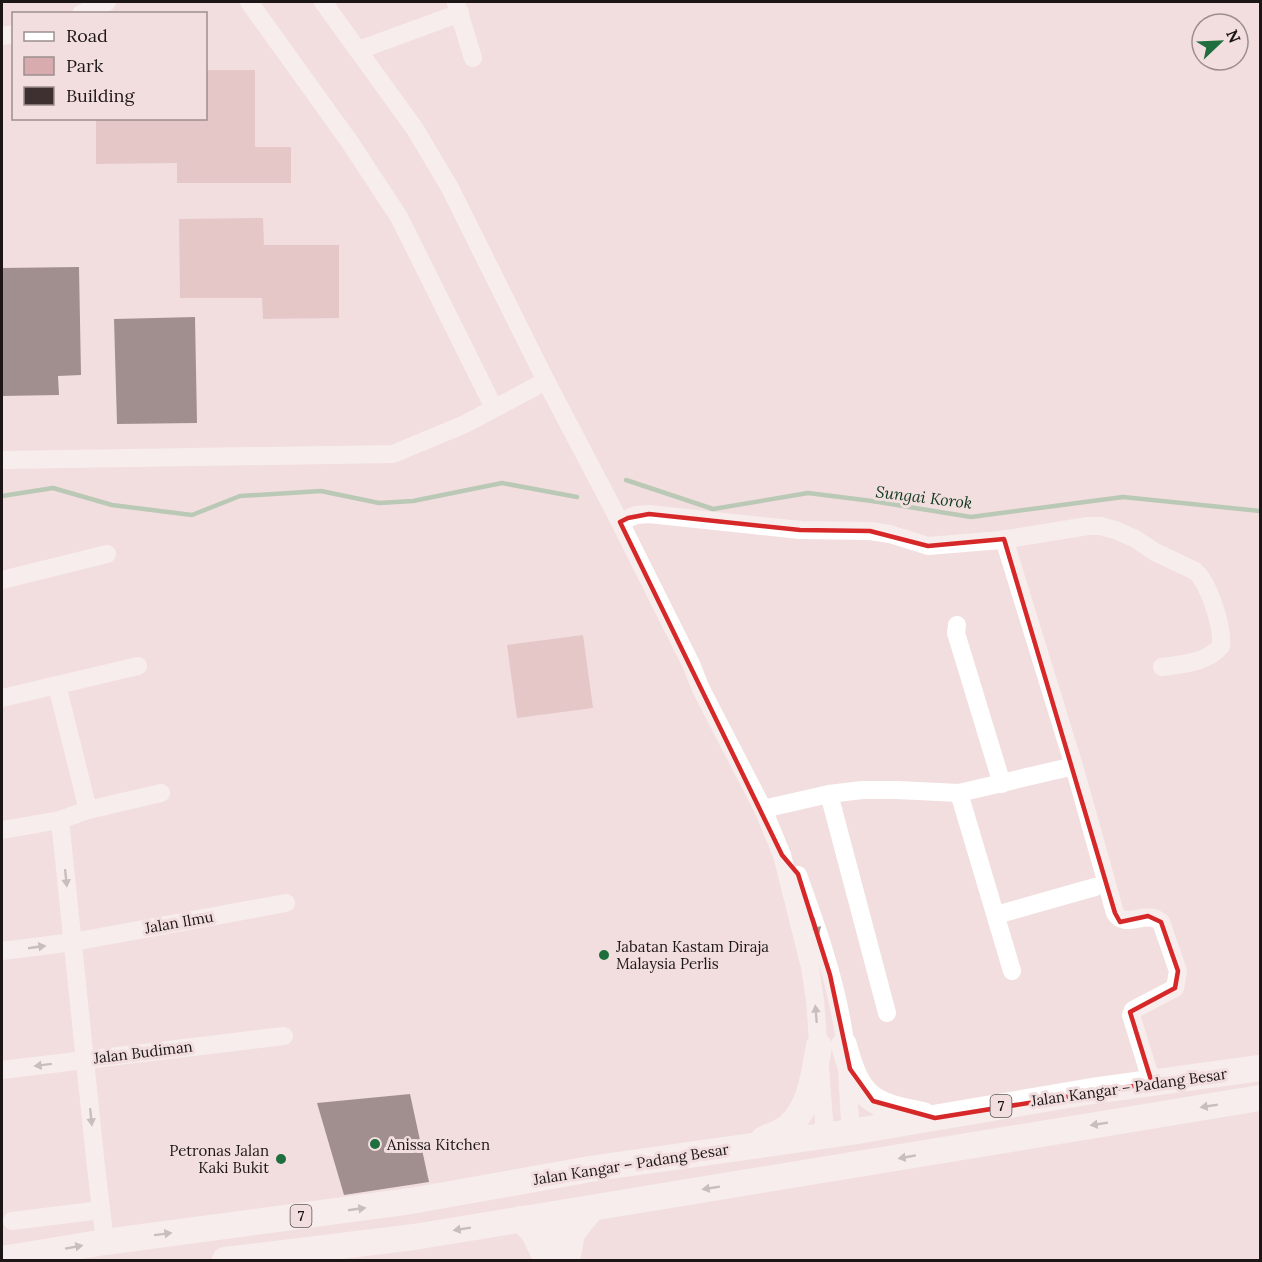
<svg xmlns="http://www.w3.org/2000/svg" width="1262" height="1262" font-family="Lora,serif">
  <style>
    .green { fill: #d8acae }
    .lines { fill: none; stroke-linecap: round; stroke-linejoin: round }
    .stream { stroke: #77ad86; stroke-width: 4.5 }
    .building { fill: #3e2f30 }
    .minor { stroke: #fff; stroke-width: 18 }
    .highway { stroke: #fff; stroke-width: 26 }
    .oneway { fill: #999696 }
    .marked { fill: none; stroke: #d62828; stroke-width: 4.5; stroke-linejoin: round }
    .poi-dot { fill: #1f6e3d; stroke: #f2dedf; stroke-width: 2 }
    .labels { text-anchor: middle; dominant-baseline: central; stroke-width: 6; stroke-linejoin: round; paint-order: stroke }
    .shield { fill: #f2dedf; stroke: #5d5252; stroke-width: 1.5 }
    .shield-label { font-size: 14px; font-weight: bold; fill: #1d1616 }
    .street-label { font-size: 15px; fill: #1d1616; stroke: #f2dedf }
    .poi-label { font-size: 15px; fill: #1d1616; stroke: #f2dedf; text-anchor: start }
    .water-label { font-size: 16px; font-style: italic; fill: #10391f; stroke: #f2dedf }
  </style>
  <rect width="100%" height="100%" fill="#f2dedf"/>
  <g class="green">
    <polygon points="206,70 255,70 255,147 291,147 291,183 177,183 177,163 96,164 96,119 206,118"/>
    <polygon points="263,218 264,245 339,245 339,318 263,319 262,298 180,298 179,219"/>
    <polygon points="583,635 593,708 517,718 507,645"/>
  </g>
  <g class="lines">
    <g class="stream">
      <polyline points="626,480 713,509 808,493 872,501 971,517 1123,497 1260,511"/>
      <polyline points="2,496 53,488 112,505 192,515 240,496 321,491 379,503 413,501 502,483 577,497"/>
    </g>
  </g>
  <g class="building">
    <polygon points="79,267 81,375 58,376 59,395 2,396 2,268"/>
    <polygon points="195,317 197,423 117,424 114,319"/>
    <polygon points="410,1094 429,1182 344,1195 317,1103"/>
  </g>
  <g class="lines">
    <g class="minor">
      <polyline points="249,2 349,141 399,217 494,408"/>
      <polyline points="323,2 415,129 450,188 546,381 620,522 691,664 701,689 763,809 782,855 810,967 815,1000 825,1135"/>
      <polyline points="456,3 473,58"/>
      <polyline points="81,14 107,2"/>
      <polyline points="2,36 14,34"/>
      <polyline points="359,50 460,13"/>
      <polyline points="2,460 393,454 465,424 546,381"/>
      <path d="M620 522 636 515 649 514 800 530 870 531 890 534 928 546 1001 540 1088 526H1100L1115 530 1134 538 1155 552 1195 571C1209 583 1223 627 1221 646 1207 663 1183 664 1162 667"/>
      <path d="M1004 539 1074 766 1115 913C1125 930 1146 909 1161 922L1178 971 1175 988 1133 1010 1131 1015 1152 1083"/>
      <polyline points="2,580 107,554"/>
      <polyline points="957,625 956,633 1002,784"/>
      <polyline points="57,685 88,810"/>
      <polyline points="2,698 138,666"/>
      <polyline points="959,793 1012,971"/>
      <polyline points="829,794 887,1013"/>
      <polyline points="763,809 829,794 862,790 897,790 959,793 1074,766"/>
      <polyline points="60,820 96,1167 105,1242"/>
      <polyline points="2,830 60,820 88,810 161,793"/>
      <path d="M798 875C817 927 836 981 844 1035 848 1067 848 1100 851 1132"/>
      <polyline points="996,915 1095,887"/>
      <polyline points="2,951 73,942 286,903"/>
      <polyline points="2,1070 284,1036"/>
      <polyline points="553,1214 558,1260"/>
      <polyline points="12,1221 101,1210"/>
    </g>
    <g class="highway">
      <path d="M844 1045C858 1098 870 1105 923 1115"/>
      <path d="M764 1139C772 1135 783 1132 789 1126 811 1107 814 1072 819 1046"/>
      <polyline points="520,1219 533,1231 547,1260"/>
      <polyline points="2,1259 105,1242 411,1201 596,1168 851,1132 1092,1091 1260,1068"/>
      <polyline points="225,1260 414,1237 1260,1098"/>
      <polyline points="567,1260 572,1233 592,1208"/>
    </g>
  </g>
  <defs><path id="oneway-solid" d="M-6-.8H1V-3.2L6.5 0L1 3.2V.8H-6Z" transform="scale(1.5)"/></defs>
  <g class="oneway">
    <use href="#oneway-solid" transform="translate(66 878) rotate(84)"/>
    <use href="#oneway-solid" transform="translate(816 926) rotate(72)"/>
    <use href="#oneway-solid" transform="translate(37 947) rotate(-8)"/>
    <use href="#oneway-solid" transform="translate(816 1014) rotate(-95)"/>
    <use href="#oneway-solid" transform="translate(43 1065) rotate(173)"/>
    <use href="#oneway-solid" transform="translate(1209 1106) rotate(171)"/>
    <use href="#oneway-solid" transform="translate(91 1117) rotate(84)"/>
    <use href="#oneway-solid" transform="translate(1099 1124) rotate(171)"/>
    <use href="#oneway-solid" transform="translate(907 1157) rotate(170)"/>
    <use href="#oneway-solid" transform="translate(711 1188) rotate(171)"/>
    <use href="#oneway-solid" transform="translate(357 1209) rotate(-8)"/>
    <use href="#oneway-solid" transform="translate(462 1229) rotate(171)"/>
    <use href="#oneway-solid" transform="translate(163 1234) rotate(-7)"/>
    <use href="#oneway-solid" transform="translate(74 1247) rotate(-10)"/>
  </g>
  <path d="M0 0H1262V1262H0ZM649 514 800 530 870 531 928 546 1004 539 1115 913 1120 922 1148 916 1161 922 1178 971 1175 988 1130 1012 1152 1083 935 1118 873 1101 850 1069 830 975 798 874 782 855 620 522 628 518Z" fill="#f2dedf" fill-opacity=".55" fill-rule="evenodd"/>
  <path class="marked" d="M649 514 800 530 870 531 928 546 1004 539 1115 913 1120 922 1148 916 1161 922 1178 971 1175 988 1130 1012 1152 1083 935 1118 873 1101 850 1069 830 975 798 874 782 855 620 522 628 518Z"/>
  <g class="poi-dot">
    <circle cx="604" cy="955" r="6"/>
    <circle cx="375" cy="1144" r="6"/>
    <circle cx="281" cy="1159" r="6"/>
  </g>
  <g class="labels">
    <g class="shield">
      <rect x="990.5" y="1095" width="21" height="22" rx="4.5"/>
      <rect x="290.5" y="1205" width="21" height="22" rx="4.5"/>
    </g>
    <g class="shield-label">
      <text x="1001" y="1106">7</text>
      <text x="301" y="1216">7</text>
    </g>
    <g class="street-label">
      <text transform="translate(179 922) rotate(-10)">Jalan Ilmu</text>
      <text transform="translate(143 1052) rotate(-7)">Jalan Budiman</text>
      <text transform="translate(1129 1087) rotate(-8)">Jalan Kangar – Padang Besar</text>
      <text transform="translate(631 1164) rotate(-9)">Jalan Kangar – Padang Besar</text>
    </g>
    <g class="poi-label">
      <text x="616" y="946">Jabatan Kastam Diraja<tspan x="616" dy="17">Malaysia Perlis</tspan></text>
      <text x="387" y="1144">Anissa Kitchen</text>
      <text x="269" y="1150" text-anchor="end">Petronas Jalan<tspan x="269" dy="17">Kaki Bukit</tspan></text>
    </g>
    <g class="water-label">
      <text transform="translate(924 497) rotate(7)">Sungai Korok</text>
    </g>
  </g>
  <rect width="1262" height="1262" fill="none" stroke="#1d1616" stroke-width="6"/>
  <rect x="12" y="12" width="195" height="108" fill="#f2dedf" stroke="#9d8e8f" stroke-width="1.5"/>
  <rect x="24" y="32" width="30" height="9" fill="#ffffff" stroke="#9d8e8f" stroke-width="1.5"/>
  <text x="66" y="42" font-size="18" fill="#1d1616">Road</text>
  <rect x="24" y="57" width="30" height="18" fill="#d8acae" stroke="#9d8e8f" stroke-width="1.5"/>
  <text x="66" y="72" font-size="18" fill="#1d1616">Park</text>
  <rect x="24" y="87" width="30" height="18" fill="#3e2f30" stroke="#9d8e8f" stroke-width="1.5"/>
  <text x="66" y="102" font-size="18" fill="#1d1616">Building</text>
  <g transform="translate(1220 42) rotate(67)"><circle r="28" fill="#f2dedf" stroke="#9d8e8f" stroke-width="1.5"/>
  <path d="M0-4.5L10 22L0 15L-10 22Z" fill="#1f6e3d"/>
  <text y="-9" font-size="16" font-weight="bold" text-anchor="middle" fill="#1d1616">N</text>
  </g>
</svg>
